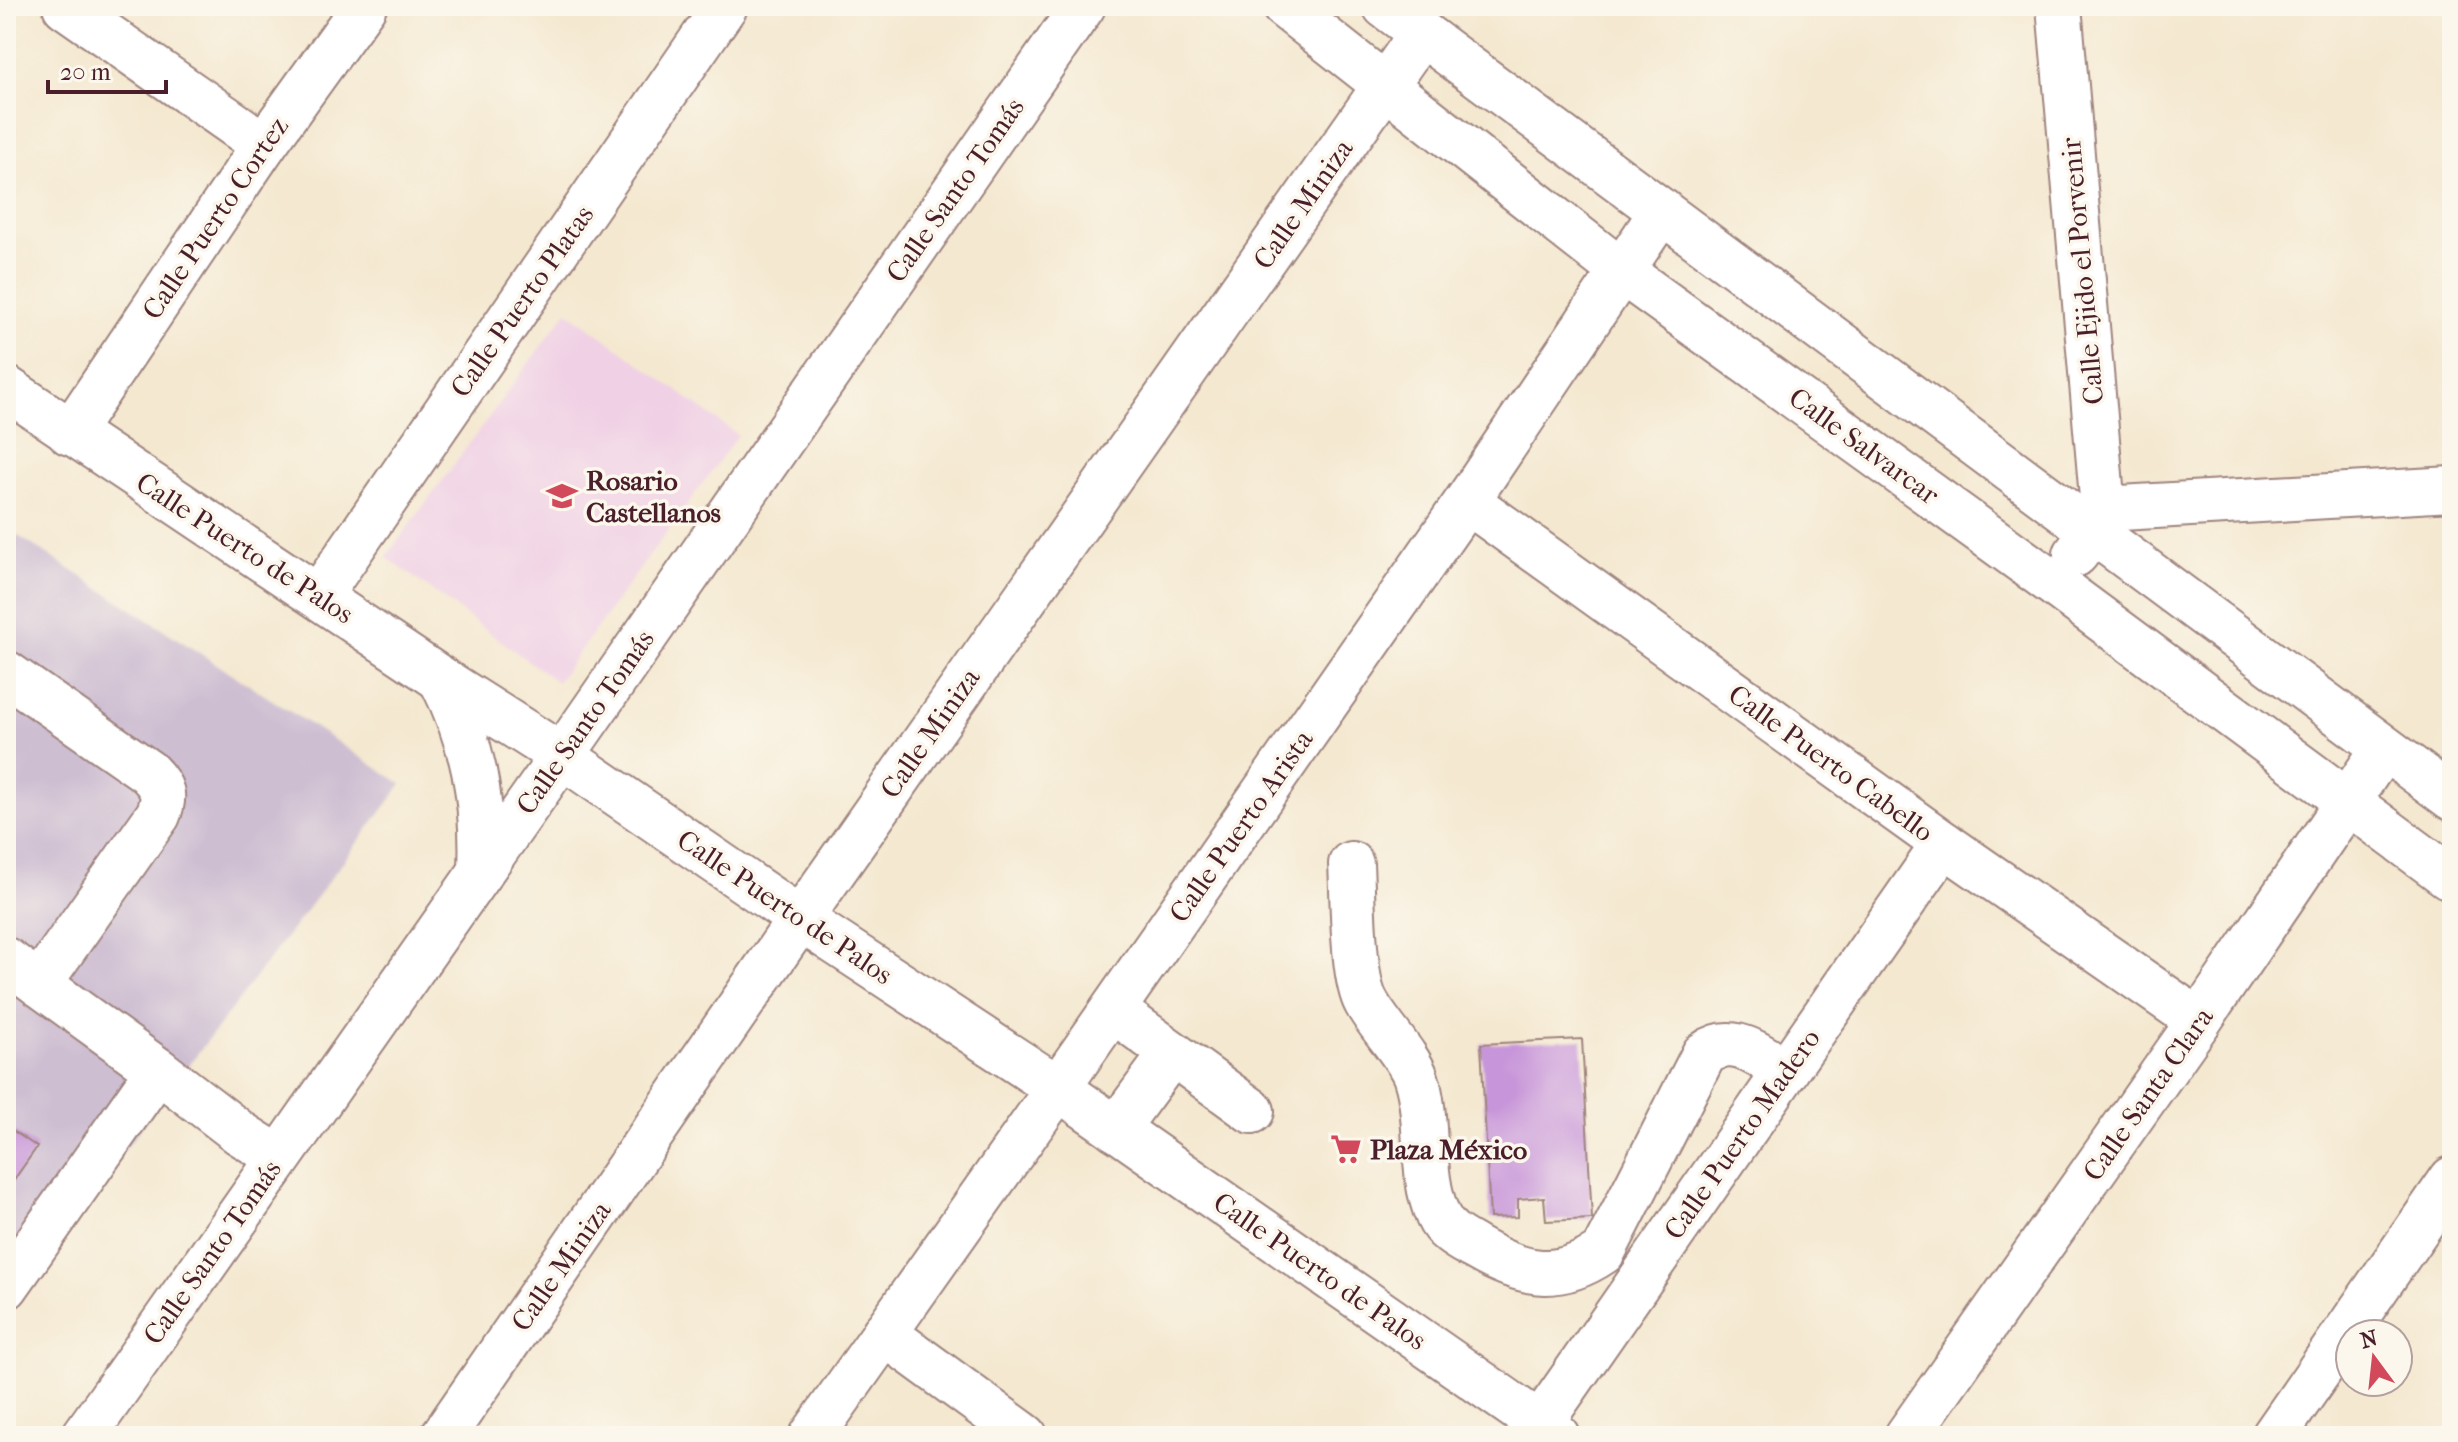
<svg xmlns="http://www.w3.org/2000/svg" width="2458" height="1442" font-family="'IM FELL French Canon',serif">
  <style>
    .built { fill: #f0d0e5 }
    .industrial { fill: #cebed2 }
    .building { fill: #c795d9 }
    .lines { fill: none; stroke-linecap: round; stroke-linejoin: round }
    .minor-casing { stroke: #9f847e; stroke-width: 48 }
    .minor { stroke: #fff; stroke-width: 44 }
    .labels { text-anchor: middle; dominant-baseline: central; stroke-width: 7; stroke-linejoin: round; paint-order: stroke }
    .street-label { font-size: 28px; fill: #4a1f2b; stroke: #fbf7ec }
    .poi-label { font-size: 28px; font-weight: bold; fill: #4a1f2b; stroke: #fbf7ec; text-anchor: start }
  </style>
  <rect width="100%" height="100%" fill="#fbf7ec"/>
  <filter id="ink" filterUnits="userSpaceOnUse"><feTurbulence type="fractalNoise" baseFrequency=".0125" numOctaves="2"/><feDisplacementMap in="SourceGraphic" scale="16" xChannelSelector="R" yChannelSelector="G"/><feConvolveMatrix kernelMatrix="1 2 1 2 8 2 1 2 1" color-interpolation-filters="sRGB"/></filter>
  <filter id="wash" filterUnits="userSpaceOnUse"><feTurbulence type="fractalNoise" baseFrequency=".006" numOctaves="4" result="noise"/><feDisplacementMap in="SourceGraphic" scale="32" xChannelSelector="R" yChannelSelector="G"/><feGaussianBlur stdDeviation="1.8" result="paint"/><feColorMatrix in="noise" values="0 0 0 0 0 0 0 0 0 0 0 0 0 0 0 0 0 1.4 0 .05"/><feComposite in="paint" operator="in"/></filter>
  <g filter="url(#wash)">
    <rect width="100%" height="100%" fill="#f4e8d0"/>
    <polygon class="built" points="567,311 738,435 557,682 386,557"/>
    <polygon class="industrial" points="6,528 402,784 6,1306"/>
    <g id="blocks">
      <g class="building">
        <polygon points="1582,1039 1592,1219 1546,1221 1544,1197 1518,1199 1518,1217 1490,1218 1481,1044"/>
        <polygon points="6,1126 37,1147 6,1191"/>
      </g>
    </g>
  </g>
  <g filter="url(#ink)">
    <use href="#blocks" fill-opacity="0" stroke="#9f847e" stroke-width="2"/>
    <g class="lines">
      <defs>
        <g id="minor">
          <polyline points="65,6 264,145"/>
          <polyline points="1284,6 1621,271 2054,584 2448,876 2452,876"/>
          <polyline points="1385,6 2452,798"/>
          <polyline points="2059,6 2103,509 2092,533 2076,554"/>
          <polyline points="6,388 441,679 562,756 800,919 1058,1088 1557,1436"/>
          <polyline points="70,433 264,145 364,6"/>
          <polyline points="1467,501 1944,844 2199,1021"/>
          <polyline points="2103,509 2452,489"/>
          <polyline points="319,596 725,6"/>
          <path d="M6 673 148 772C163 787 166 796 158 815L39 984"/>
          <path d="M441 679C473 742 484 799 481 869"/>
          <path d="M1351 864C1353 896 1352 977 1366 1002 1378 1025 1409 1056 1416 1078 1430 1122 1419 1173 1438 1216 1445 1232 1460 1239 1474 1247 1520 1274 1556 1284 1603 1252L1704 1054C1734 1032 1758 1056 1786 1071"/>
          <polyline points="6,960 158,1070 240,1133 278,1157"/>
          <polyline points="1113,1010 1252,1111"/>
          <polyline points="1116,1129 1172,1053"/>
          <polyline points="6,1287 158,1070"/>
          <polyline points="884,1333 1025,1436"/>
          <polyline points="1540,1424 1944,844"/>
          <polyline points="84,1436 562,756 1083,6"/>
          <polyline points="443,1436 800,919 1422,33"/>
          <polyline points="812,1436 1058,1088 1467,501 1662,211"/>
          <polyline points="1907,1436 2199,1021 2384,748"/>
          <polyline points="2274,1436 2452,1179"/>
        </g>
      </defs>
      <use href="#minor" class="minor-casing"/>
      <use href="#minor" class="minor"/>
    </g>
  </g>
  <defs>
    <symbol id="school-bare" viewBox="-9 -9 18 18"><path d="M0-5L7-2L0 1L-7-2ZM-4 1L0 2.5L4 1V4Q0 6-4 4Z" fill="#d1495b" stroke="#fbf7ec" stroke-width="2.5" paint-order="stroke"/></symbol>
    <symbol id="supermarket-bare" viewBox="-9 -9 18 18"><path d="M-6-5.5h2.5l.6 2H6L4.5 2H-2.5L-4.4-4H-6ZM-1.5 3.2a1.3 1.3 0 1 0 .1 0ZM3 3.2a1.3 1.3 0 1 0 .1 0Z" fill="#d1495b" stroke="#fbf7ec" stroke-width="2.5" paint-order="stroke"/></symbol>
  </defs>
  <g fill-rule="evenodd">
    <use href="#school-bare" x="540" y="474" width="44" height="44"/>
    <use href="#supermarket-bare" x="1324" y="1127" width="44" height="44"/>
  </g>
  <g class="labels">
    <g class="street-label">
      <text transform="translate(955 190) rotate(-55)">Calle Santo Tomás</text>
      <text transform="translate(1303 204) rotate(-55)">Calle Miniza</text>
      <text transform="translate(215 218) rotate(-56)">Calle Puerto Cortez</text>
      <text transform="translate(2082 271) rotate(-95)">Calle Ejido el Porvenir</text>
      <text transform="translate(522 301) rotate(-55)">Calle Puerto Platas</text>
      <text transform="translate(1864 446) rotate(36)">Calle Salvarcar</text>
      <text transform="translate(245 548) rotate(33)">Calle Puerto de Palos</text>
      <text transform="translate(585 722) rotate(-55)">Calle Santo Tomás</text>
      <text transform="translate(930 733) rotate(-55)">Calle Miniza</text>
      <text transform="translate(1831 763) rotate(36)">Calle Puerto Cabello</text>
      <text transform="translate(1241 826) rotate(-55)">Calle Puerto Arista</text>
      <text transform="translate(785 907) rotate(34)">Calle Puerto de Palos</text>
      <text transform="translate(2148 1094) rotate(-55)">Calle Santa Clara</text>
      <text transform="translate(1742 1134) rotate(-55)">Calle Puerto Madero</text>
      <text transform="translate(212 1252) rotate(-55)">Calle Santo Tomás</text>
      <text transform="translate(561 1266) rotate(-55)">Calle Miniza</text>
      <text transform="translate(1320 1271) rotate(35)">Calle Puerto de Palos</text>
    </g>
    <g class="poi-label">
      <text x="586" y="480">Rosario<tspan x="586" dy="32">Castellanos</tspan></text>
      <text x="1370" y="1149">Plaza México</text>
    </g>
  </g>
  <rect width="2458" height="1442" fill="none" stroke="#fbf7ec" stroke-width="32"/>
  <g transform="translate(2374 1358) rotate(345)"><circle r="38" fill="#fbf7ec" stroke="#b4a19f" stroke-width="2"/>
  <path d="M0-6L14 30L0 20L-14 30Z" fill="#d1495b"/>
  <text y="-12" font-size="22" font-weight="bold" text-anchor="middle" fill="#4a1f2b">N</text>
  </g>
  <path d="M48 80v12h118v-12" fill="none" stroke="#4a1f2b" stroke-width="4"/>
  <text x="60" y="80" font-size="24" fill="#4a1f2b" stroke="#fbf7ec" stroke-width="6" paint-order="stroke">20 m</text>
</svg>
